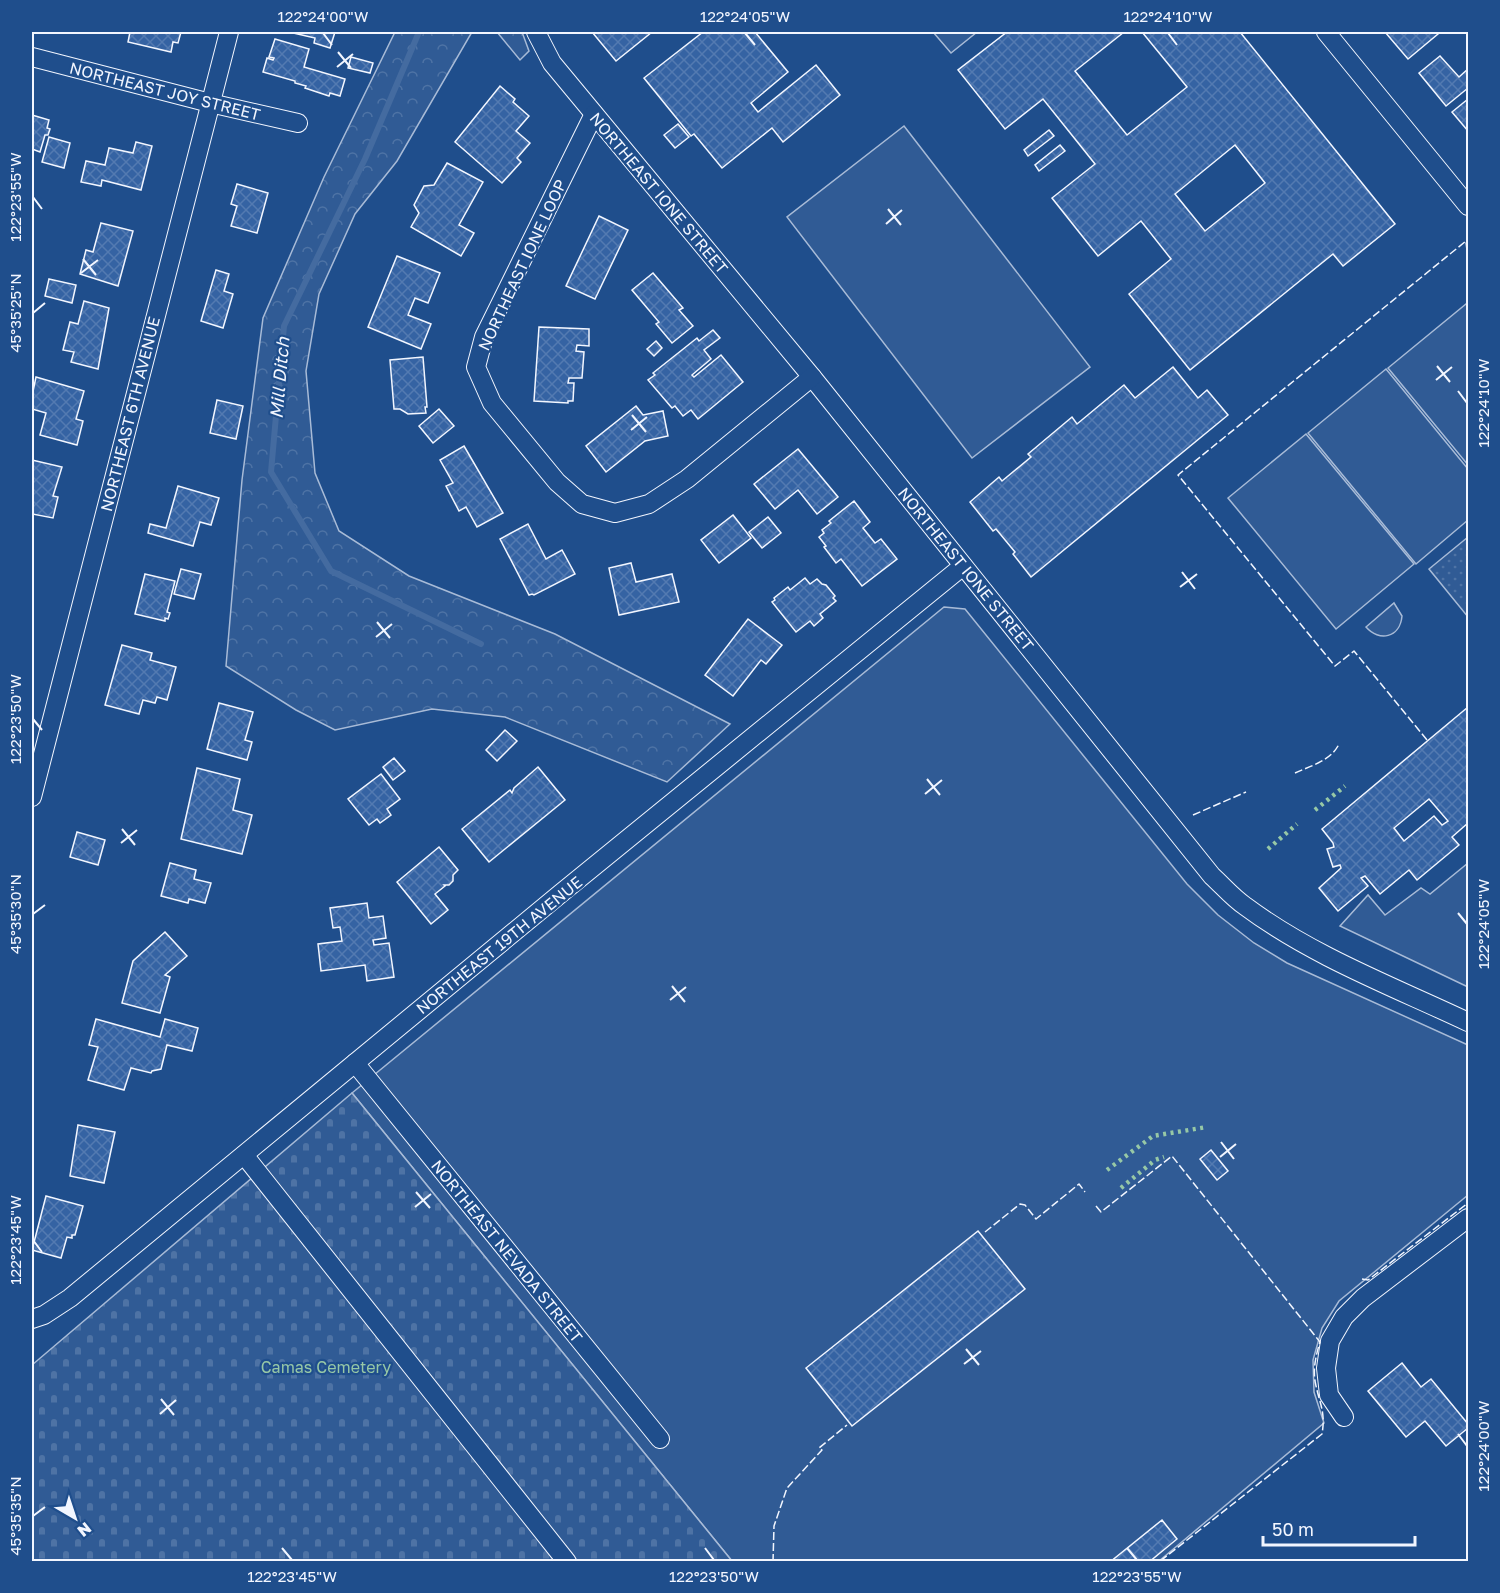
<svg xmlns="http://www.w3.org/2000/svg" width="1500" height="1593" font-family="'Golos Text',sans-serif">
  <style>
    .grass { fill: #305b95; stroke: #a8bbd7; stroke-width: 1.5 }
    .forest { fill: url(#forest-crowns); stroke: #a8bbd7; stroke-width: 1.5 }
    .cemetery { fill: url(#cemetery-stones); stroke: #a8bbd7; stroke-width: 1.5 }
    .park { fill: url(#park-dots); stroke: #a8bbd7; stroke-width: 1.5 }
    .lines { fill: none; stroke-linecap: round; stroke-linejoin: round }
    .stream { stroke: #446ba0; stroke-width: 6 }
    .building { fill: url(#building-cross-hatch); stroke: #f2f6ff; stroke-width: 1.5; fill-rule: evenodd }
    .street-casing { stroke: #f2f6ff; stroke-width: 20 }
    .street { stroke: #1f4e8c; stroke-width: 18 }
    .hedge { stroke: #97c8a6; stroke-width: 4.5; stroke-dasharray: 3 4.5; stroke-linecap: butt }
    .fence { stroke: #f2f6ff; stroke-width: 1.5; stroke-dasharray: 8 3; stroke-linecap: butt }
    .ticks { fill: none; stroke: #f2f6ff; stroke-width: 2 }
    .labels { text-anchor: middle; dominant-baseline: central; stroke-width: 4.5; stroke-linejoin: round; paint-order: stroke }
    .street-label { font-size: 16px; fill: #f2f6ff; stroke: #1f4e8c }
    .park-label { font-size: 16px; fill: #97c8a6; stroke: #1f4e8c }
    .water-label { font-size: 18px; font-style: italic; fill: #f2f6ff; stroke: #1f4e8c }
    .neatline { fill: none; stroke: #f2f6ff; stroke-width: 2 }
    .ticks-label { font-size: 15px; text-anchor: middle; fill: #f2f6ff }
  </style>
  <defs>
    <pattern id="forest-crowns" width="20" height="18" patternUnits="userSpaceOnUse" patternTransform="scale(1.5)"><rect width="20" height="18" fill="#305b95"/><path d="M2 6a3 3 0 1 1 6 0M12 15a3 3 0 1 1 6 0" fill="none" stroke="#4e73a5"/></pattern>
    <pattern id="cemetery-stones" width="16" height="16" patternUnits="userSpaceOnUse" patternTransform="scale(1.5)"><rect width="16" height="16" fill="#305b95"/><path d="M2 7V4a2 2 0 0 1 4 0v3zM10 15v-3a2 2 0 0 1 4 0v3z" fill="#4e73a5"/></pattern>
    <pattern id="park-dots" width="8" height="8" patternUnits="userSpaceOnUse" patternTransform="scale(1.5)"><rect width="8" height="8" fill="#305b95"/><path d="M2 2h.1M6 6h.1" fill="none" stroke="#4e73a5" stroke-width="1.8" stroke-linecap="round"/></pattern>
    <pattern id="building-cross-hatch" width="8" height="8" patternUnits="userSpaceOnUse" patternTransform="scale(1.5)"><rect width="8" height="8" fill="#3563a3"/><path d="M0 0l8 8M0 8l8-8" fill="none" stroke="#537ab1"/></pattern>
  </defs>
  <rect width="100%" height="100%" fill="#1f4e8c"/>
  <g class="grass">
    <polygon points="933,32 977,32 951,53"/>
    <polygon points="904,126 1090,367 972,458 787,217"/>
    <polygon points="1466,304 1468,306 1468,465 1388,368"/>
    <polygon points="1386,369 1468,469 1468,520 1416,564 1308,433"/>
    <polygon points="1306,434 1414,564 1336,629 1228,498"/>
    <path d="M1394 603 1402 616C1400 638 1379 642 1366 627Z"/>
    <polygon points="944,607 965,609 1187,884 1218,915 1254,943 1287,963 1468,1045 1468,1195 1339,1301 1322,1328 1313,1360 1314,1392 1324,1423 1159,1561 732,1561 352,1093"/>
    <polygon points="1468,863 1468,987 1340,926 1368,895 1385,915 1421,888 1430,894"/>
  </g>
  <g class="forest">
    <polygon points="395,32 472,32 397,161 355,214 319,294 306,371 315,473 339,531 409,576 555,634 730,724 667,782 505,717 432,709 335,730 296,710 226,666 242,480 263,318 324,177"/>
    <polygon points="497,32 522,32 529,51 520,60"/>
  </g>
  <polygon class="cemetery" points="352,1093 732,1561 32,1561 32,1365"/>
  <polygon class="park" points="1468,537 1468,617 1429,569"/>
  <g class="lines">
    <polyline class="stream" points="419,32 365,159 284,326 271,472 331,571 481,644"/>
  </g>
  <g class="building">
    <polygon points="130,32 181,32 178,43 173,42 171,52 128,42"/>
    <polygon points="289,32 335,32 330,48 314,43 315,38"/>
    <polygon points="592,32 652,32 616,61"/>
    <polygon points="703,32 755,32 788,72 751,103 758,112 816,65 840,95 783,142 772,128 722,168 694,134 691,136 644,78"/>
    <path d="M1007 32H1124L1075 71 1127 135 1187 87 1142 32H1240L1395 224 1343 266 1333 254 1190 370 1129 294 1171 259 1141 221 1098 256 1052 198 1095 164 1043 99 1005 129 958 70ZM1235 145 1265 183 1205 231 1175 194Z"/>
    <polygon points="1385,32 1436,32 1438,34 1408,59"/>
    <polygon points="275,39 309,49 304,67 345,79 340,96 330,93 329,96 305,88 306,86 295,83 295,81 263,72 267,58 273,60 274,58 269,57"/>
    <polygon points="1440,56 1459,77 1468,69 1468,88 1446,106 1419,73"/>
    <polygon points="351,57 373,63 370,73 348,68"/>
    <polygon points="500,86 515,99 513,102 529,116 516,131 530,143 517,158 521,162 502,183 455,142"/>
    <polygon points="1468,99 1468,131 1452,112"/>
    <polygon points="32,115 49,120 47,128 50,129 48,135 45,135 40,152 32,149"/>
    <polygon points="678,124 689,137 675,148 664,135"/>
    <polygon points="1049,130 1054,136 1028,156 1024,150"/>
    <polygon points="49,137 70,143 64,168 42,162"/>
    <polygon points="136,142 152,146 141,190 102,180 101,186 81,182 86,161 105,165 109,148 133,153"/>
    <polygon points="1060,145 1065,151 1039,171 1035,165"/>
    <polygon points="447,163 483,182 459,225 474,233 461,256 411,227 419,213 414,205 424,186 434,185"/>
    <polygon points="237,184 268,193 257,233 231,226 237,206 231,204"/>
    <polygon points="599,216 628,230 595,299 566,286"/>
    <polygon points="101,223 133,231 118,286 80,274 86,250 93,252"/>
    <polygon points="397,256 440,273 428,303 415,298 408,315 431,324 421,349 368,327"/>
    <polygon points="216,270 229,274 224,291 233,294 223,328 201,321"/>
    <polygon points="653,273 683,308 679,310 693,326 672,343 656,324 659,322 632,290"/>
    <polygon points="49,279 76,285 72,303 45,296"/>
    <polygon points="84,301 109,308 98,369 71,362 74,352 63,350 70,322 78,324"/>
    <polygon points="539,327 589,329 589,346 577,345 576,351 584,352 582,378 569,378 568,383 574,383 573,401 568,401 568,403 534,401"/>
    <polygon points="713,330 720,338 704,350 711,359 692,375 694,377 721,355 743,382 698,419 691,410 683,416 675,406 672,408 648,380 655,375 653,373 697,338 699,341"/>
    <polygon points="656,341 662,348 654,356 647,349"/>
    <polygon points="423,357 427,407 425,407 426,413 408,414 400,409 394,409 390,360"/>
    <polygon points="1173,367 1198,398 1207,390 1228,415 1031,577 1013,554 1015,552 996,529 993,531 970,502 999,477 1002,481 1031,457 1028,454 1072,417 1077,424 1124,385 1135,398"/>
    <polygon points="36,377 84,391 76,419 83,421 77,445 40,435 46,413 32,409 32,396"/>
    <polygon points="217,400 243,406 236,439 210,433"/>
    <polygon points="636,406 643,415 663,411 668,436 645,441 606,472 586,446"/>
    <polygon points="439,409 454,426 433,443 419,426"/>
    <polygon points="464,446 503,513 477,527 466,507 459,511 446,486 453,483 440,460"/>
    <polygon points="798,449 838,497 817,514 798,490 775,509 754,484"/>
    <polygon points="32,460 62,467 53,496 58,497 53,518 32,514"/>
    <polygon points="178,486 219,498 211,525 200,522 193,546 148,533 150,524 166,528"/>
    <polygon points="854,501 870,522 863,528 875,543 881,539 897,559 862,586 841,559 836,563 824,547 826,546 819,537 824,533 822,530 831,523 829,521"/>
    <polygon points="733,515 751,538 719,563 701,540"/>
    <polygon points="768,517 781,533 762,548 749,532"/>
    <polygon points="528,524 546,559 562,550 575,574 534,595 532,594 529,595 500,539"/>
    <polygon points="631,563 636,582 672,574 679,602 619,615 609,568"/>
    <polygon points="181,569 201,574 194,599 174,594"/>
    <polygon points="145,574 175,581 167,612 170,613 168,619 165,618 165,621 135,614"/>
    <polygon points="805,578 810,584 817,579 822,584 826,585 835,596 833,598 836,601 820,614 823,618 814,626 810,621 796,632 772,602 775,600 774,598 788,587 790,590"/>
    <polygon points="748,619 782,645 766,664 761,660 733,696 705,675"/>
    <polygon points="122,645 152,653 150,660 176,667 167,700 157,697 155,703 143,700 139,714 105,705"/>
    <polygon points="219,703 253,712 245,740 252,742 247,760 207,749"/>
    <path d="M1468 707V823L1452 837 1459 845 1417 880 1409 870 1380 894 1365 876 1361 878 1368 886 1338 911 1319 888 1341 868 1340 865 1333 867 1327 849 1334 847 1333 843 1322 829ZM1429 799 1448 821 1442 825 1434 816 1404 841 1394 828Z"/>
    <polygon points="505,730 517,741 497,761 486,750"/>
    <polygon points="394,758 405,771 393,780 383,767"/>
    <polygon points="538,767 565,800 489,862 462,829 510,790 512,793 514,788"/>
    <polygon points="197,768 240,779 233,810 252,815 242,854 181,839"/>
    <polygon points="381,774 400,799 387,809 391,815 380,823 377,819 369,825 348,799"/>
    <polygon points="77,832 105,840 98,865 70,857"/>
    <polygon points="439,847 458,870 453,875 453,881 449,885 444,885 445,886 435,894 448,910 431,924 397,882"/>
    <polygon points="170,863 196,870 194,879 211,883 205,903 189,899 188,903 161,896"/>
    <polygon points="367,903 369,918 383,916 386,938 373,940 374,945 389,943 394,977 367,981 365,965 321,971 318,944 342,941 340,927 333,928 330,908"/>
    <polygon points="165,932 187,956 165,975 170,977 160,1013 122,1003 133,961"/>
    <polygon points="96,1019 160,1037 165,1019 198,1028 192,1051 167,1045 161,1069 152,1071 151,1073 131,1068 124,1090 88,1080 98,1047 89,1045"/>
    <polygon points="78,1125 115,1132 104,1183 70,1176"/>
    <polygon points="1211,1150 1228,1171 1217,1180 1200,1159"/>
    <polygon points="46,1196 83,1206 75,1235 72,1235 72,1238 67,1237 61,1258 32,1250"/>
    <polygon points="978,1231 1025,1289 852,1426 806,1368"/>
    <polygon points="1402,1363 1421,1387 1431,1379 1468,1424 1468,1428 1446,1446 1425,1421 1406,1437 1368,1391"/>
    <polygon points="1162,1520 1177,1539 1149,1562 1110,1562"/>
  </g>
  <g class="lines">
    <defs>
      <g id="street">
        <path d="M536 32 552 63 812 377 1212 876C1223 886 1233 898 1245 906 1312 956 1394 987 1468 1022"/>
        <polyline points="1326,32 1468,206"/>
        <polyline points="32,57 210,103 298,123"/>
        <polyline points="594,114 484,337 476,367 492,403 557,482 582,504 615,513 649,504 687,479 812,377"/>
        <polyline points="32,797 229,32"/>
        <polyline points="355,1063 660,1439"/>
        <polyline points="244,1155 567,1562"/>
        <polyline points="32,1319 44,1315 70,1298 560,894 963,566"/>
        <polyline points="1344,1417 1329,1395 1326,1368 1330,1341 1344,1317 1363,1298 1468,1218"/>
      </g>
    </defs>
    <use href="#street" class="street-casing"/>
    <use href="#street" class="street"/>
    <g class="hedge">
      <polyline points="1315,810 1345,786"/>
      <polyline points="1268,849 1297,824"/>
      <polyline points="1107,1170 1153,1136 1207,1127"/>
      <polyline points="1121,1188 1155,1160 1164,1157"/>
    </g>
    <g class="fence">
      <polyline points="1427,740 1354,651 1335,666 1178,475 1466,241 1468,260"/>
      <path d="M1295 773C1310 766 1331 761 1339 744"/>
      <polyline points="1193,815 1246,792"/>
      <path d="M1096 1206 1101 1212 1172 1156 1320 1342C1316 1355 1313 1368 1315 1381 1319 1403 1326 1411 1322 1434L1159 1562"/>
      <polyline points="985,1232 1020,1204 1025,1205 1036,1219 1079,1184 1085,1192"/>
      <polyline points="1362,1279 1368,1280 1468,1203"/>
      <polyline points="773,1562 774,1526 787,1488 822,1450 819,1448 847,1425"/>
    </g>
  </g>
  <path class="ticks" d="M323 33 332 45M745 33 755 45M1168 33 1177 45M338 52 351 68M337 67 353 54M33 197 42 209M888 209 901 225M886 224 902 210M83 259 96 275M81 273 98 260M33 313 45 303M1437 366 1450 382M1436 380 1452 367M1458 391 1467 403M632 415 646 432M631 430 647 417M1182 572 1195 589M1180 587 1197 574M377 622 390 638M376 637 392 624M33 719 42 730M927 779 940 795M925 794 942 780M122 829 135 845M121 843 137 830M1458 913 1467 924M33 914 45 905M672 986 685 1002M670 1000 686 987M1221 1142 1234 1159M1220 1157 1236 1144M416 1192 430 1208M415 1207 431 1194M33 1240 42 1252M966 1349 979 1365M964 1364 981 1351M161 1399 174 1415M160 1414 176 1400M1458 1434 1467 1446M33 1516 45 1507M282 1548 292 1560M705 1548 714 1560M1127 1548 1137 1560"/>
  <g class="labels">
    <g class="street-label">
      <text transform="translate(165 91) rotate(14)">NORTHEAST JOY STREET</text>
      <text transform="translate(659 193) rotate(50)">NORTHEAST IONE STREET</text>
      <text transform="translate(522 265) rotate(-65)">NORTHEAST IONE LOOP</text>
      <text transform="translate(130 414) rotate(-76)">NORTHEAST 6TH AVENUE</text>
      <text transform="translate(966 569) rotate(51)">NORTHEAST IONE STREET</text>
      <text transform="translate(499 945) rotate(-39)">NORTHEAST 19TH AVENUE</text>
      <text transform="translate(507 1251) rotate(51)">NORTHEAST NEVADA STREET</text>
    </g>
    <g class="park-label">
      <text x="326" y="1367">Camas Cemetery</text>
    </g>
    <g class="water-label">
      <text transform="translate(279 378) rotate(-85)">Mill Ditch</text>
    </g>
  </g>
  <rect width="1500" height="1593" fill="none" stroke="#1f4e8c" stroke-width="66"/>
  <g transform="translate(75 1518) rotate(141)" stroke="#1f4e8c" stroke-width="4.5" paint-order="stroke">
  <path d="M0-4.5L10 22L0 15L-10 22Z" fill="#f2f6ff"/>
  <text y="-9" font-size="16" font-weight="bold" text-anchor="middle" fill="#f2f6ff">N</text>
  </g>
  <path d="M1263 1536v9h152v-9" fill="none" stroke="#f2f6ff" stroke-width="3"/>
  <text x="1272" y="1536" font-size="18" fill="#f2f6ff" stroke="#1f4e8c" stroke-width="4.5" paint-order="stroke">50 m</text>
  <rect x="33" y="33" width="1434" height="1527" class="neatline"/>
  <g class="ticks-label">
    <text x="323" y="22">122°24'00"W</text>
    <text x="745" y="22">122°24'05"W</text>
    <text x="1168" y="22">122°24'10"W</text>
    <text transform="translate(16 197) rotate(-90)" y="5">122°23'55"W</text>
    <text transform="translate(16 313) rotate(-90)" y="5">45°35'25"N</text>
    <text transform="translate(1484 403) rotate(-90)" y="5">122°24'10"W</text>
    <text transform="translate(16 719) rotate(-90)" y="5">122°23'50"W</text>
    <text transform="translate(16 914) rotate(-90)" y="5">45°35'30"N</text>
    <text transform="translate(1484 924) rotate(-90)" y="5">122°24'05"W</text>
    <text transform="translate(16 1240) rotate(-90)" y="5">122°23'45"W</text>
    <text transform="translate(1484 1446) rotate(-90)" y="5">122°24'00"W</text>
    <text transform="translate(16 1516) rotate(-90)" y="5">45°35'35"N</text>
    <text x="292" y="1582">122°23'45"W</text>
    <text x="714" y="1582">122°23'50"W</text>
    <text x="1137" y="1582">122°23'55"W</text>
  </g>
</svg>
